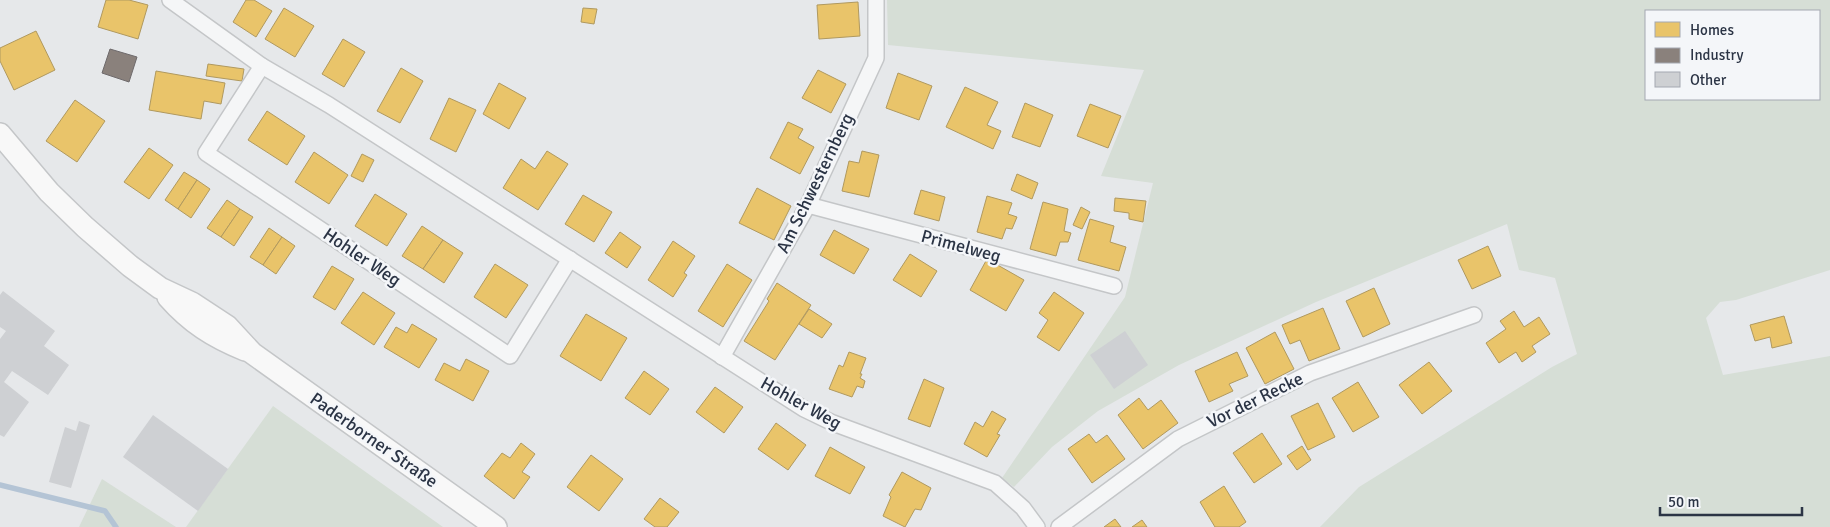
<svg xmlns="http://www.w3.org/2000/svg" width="1830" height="527" font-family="Signika,sans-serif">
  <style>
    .green { fill: #d6ded6; fill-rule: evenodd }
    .homes { fill: #e9c46a; stroke: #b0995f }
    .industry { fill: #8a817c; stroke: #6e6a6c }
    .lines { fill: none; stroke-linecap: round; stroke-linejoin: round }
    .stream { stroke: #b4c4d5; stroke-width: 5.5 }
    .building { fill: #ced0d3 }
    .street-casing { stroke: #c4c6c8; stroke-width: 18 }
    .secondary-casing { stroke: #c4c6c8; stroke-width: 24 }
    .street { stroke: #f5f6f7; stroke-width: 15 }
    .secondary { stroke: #f8f8f8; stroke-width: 21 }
    .labels { text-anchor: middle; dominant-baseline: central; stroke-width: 5; stroke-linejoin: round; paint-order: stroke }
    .street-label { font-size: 18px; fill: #2b3445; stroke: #f4f6f9 }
  </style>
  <rect width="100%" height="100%" fill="#e6e8ea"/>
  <g class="green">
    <path d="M887 0H1830V270L1736 300 1720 302 1706 318 1723 375 1830 356V527H1320L1359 487 1552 367 1577 354 1555 278 1519 270 1507 224 1316 302 1179 365 1098 411 1052 447 1014 487 1002 478 1125 297 1153 183 1101 176 1144 70 888 45ZM1646 11H1819V99H1646Z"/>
    <polygon points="273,406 443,527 186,527"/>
    <polygon points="102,479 176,527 79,527"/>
  </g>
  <g class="homes">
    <polygon points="106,0 129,0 148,5 138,39 98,27"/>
    <polygon points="246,0 254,0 272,11 256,37 233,22"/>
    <polygon points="858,2 860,36 819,39 817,5"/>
    <polygon points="284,8 314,26 295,57 265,39"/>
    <polygon points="583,8 597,9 594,24 581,22"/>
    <polygon points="36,31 55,70 14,90 0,61 0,48"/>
    <polygon points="343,39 365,52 344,87 322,74"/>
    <polygon points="208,64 244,69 242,81 206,76"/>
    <polygon points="401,68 423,81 400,123 377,111"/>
    <polygon points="818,70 846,84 831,113 802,98"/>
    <polygon points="156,71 225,83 221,104 204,101 201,119 149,110"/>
    <polygon points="898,73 932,86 919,120 886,108"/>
    <polygon points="499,83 526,98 509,129 483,114"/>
    <polygon points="965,87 998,102 987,125 1001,131 993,149 946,127"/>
    <polygon points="449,98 476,110 456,152 430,139"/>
    <polygon points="75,100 105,121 77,162 46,141"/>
    <polygon points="1025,103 1053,115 1040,147 1012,137"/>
    <polygon points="1090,104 1121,116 1108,148 1077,136"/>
    <polygon points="267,111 305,136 287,165 248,140"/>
    <polygon points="788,122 803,129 798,138 814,147 800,174 770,158"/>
    <polygon points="149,148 173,165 149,199 124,182"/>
    <polygon points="547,151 568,164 538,210 503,188 521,159 535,169"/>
    <polygon points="862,151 879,155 869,197 842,191 849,161 859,163"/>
    <polygon points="314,152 348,175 329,204 295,182"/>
    <polygon points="362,154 374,160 363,182 351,176"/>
    <polygon points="184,172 197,180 178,209 165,200"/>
    <polygon points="1017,174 1038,183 1032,199 1011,190"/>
    <polygon points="197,180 210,189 191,218 178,209"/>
    <polygon points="757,188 791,206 774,240 739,223"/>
    <polygon points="921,190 945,197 939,221 914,214"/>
    <polygon points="375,194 407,214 387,246 355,226"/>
    <polygon points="583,195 612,212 594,242 565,224"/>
    <polygon points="987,196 1012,203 1008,214 1017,217 1012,229 1006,228 1002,239 977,232"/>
    <polygon points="1115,198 1146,201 1143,222 1129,219 1129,213 1114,211"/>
    <polygon points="227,200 240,209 221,237 207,228"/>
    <polygon points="1043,202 1068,209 1064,231 1071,233 1068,242 1060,242 1056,256 1030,249"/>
    <polygon points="1081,207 1090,212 1082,229 1073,225"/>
    <polygon points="240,209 253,217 234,246 221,237"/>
    <polygon points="1090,219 1114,226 1110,242 1126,247 1119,271 1078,260"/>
    <polygon points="422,226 443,240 423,269 402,256"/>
    <polygon points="269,228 282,237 263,265 250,257"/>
    <polygon points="834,230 869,249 854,274 820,255"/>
    <polygon points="620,232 641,247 627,268 605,253"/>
    <polygon points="282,237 295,246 276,274 263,265"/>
    <polygon points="443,240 463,253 444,283 423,269"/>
    <polygon points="673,241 695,256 684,273 687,275 673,297 648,280"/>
    <polygon points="1488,246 1501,276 1472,289 1458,260"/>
    <polygon points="910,254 937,271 921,297 893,280"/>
    <polygon points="987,259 1024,280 1006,311 970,290"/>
    <polygon points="495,264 528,285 506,318 474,297"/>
    <polygon points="727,264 752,280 723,327 698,311"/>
    <polygon points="332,266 354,279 335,310 313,297"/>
    <polygon points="777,283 811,305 775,360 744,341 769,301 767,299"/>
    <polygon points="1374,288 1390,324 1363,337 1346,301"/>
    <polygon points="363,292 395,313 374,345 341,323"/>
    <polygon points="1054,292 1084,313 1059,351 1037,337 1048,320 1039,313"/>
    <polygon points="1323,308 1340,349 1309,361 1300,340 1290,344 1282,325"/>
    <polygon points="809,309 832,324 822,338 799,324"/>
    <polygon points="1514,311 1524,327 1539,317 1550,334 1532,346 1536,352 1522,362 1516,352 1499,363 1486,343 1506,329 1500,321"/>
    <polygon points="586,314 627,338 601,381 560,356"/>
    <polygon points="1784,316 1792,343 1772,348 1770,337 1755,341 1750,325"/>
    <polygon points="412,324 437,339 419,368 384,347 396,327 407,333"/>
    <polygon points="1275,332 1294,369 1265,384 1246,348"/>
    <polygon points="849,352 866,358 860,374 862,374 860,378 865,381 863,388 857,386 852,397 829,389 839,365 843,367"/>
    <polygon points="1237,352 1248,376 1229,384 1233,391 1209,402 1195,371"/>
    <polygon points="466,359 489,371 473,401 435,380 444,363 460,371"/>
    <polygon points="1429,362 1452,391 1422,414 1399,385"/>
    <polygon points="644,371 669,389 650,415 625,398"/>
    <polygon points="924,379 944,388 930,427 908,419"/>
    <polygon points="1358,382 1379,417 1353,432 1332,398"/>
    <polygon points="715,387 743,407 724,433 696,412"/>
    <polygon points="1139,398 1148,410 1161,400 1178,423 1143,449 1118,415"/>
    <polygon points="1318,403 1335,437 1308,450 1291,416"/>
    <polygon points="992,411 1006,419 997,434 1000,435 987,457 964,444 975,422 983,427"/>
    <polygon points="776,423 806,445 788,470 758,449"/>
    <polygon points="1262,433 1282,464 1254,483 1233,453"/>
    <polygon points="1089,434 1096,443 1107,435 1125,459 1092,483 1068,449"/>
    <polygon points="521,443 535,454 522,472 530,477 514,499 484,476 502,453 510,458"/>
    <polygon points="1302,446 1311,460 1297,470 1287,456"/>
    <polygon points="830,447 865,467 850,494 815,476"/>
    <polygon points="591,455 623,479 599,511 567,487"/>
    <polygon points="902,472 931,488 921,510 915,509 905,527 883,516 891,497 889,495"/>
    <polygon points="1224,486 1246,522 1239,527 1215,527 1200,502"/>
    <polygon points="660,498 679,512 667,527 655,527 644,519"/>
    <polygon points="1115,519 1121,527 1104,527"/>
    <polygon points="1142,520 1147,527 1132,527"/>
  </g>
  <polygon class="industry" points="110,49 137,57 129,82 102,73"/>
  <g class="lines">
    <polyline class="stream" points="0,485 105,511 116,527"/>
  </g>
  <g class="building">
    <polygon points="3,291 55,331 44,346 69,365 48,395 12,371 4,382 29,402 4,437 0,435 0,339 6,331 0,327 0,295"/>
    <polygon points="1125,331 1148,365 1114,389 1090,355"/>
    <polygon points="153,415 228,469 198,511 123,457"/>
    <polygon points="79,421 90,425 71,488 49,482 65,427 76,431"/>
  </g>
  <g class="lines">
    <defs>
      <g id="street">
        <polyline points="170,0 262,66 329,105 804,409 833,423 995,483 1023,508 1037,527"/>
        <polyline points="262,66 206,153 510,356 570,259"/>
        <polyline points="808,205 1114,286"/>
        <polyline points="722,357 808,205 876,58 876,0"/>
        <polyline points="1059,527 1178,439 1310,373 1474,315"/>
      </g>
      <g id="secondary">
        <polyline points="0,134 49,192 85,227 130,266 160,288 192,303 227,326 252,353 496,527"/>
        <path d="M168 297C191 323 213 337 245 350"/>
      </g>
    </defs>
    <use href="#street" class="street-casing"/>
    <use href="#secondary" class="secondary-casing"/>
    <use href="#street" class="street"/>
    <use href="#secondary" class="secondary"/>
  </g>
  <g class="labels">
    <g class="street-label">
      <text transform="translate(815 183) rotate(-64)">Am Schwesternberg</text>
      <text transform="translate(961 246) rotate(15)">Primelweg</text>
      <text transform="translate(362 257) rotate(34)">Hohler Weg</text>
      <text transform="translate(1255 400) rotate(-26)">Vor der Recke</text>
      <text transform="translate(801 403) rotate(29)">Hohler Weg</text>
      <text transform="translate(374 440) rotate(35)">Paderborner Straße</text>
    </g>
  </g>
  <rect x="1645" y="10" width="175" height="90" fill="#f4f6f9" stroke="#a4a8b1"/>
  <rect x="1655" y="22" width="25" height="15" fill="#e9c46a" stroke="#a4a8b1"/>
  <text x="1690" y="35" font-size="15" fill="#2b3445">Homes</text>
  <rect x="1655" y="48" width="25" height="15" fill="#8a817c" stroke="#a4a8b1"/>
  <text x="1690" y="60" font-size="15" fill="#2b3445">Industry</text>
  <rect x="1655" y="72" width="25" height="15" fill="#ced0d3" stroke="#a4a8b1"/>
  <text x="1690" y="85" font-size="15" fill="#2b3445">Other</text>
  <path d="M1660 507v8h142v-8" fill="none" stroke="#2b3445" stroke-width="2.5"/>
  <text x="1668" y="507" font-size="15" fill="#2b3445" stroke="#f4f6f9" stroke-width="4" paint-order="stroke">50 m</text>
</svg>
